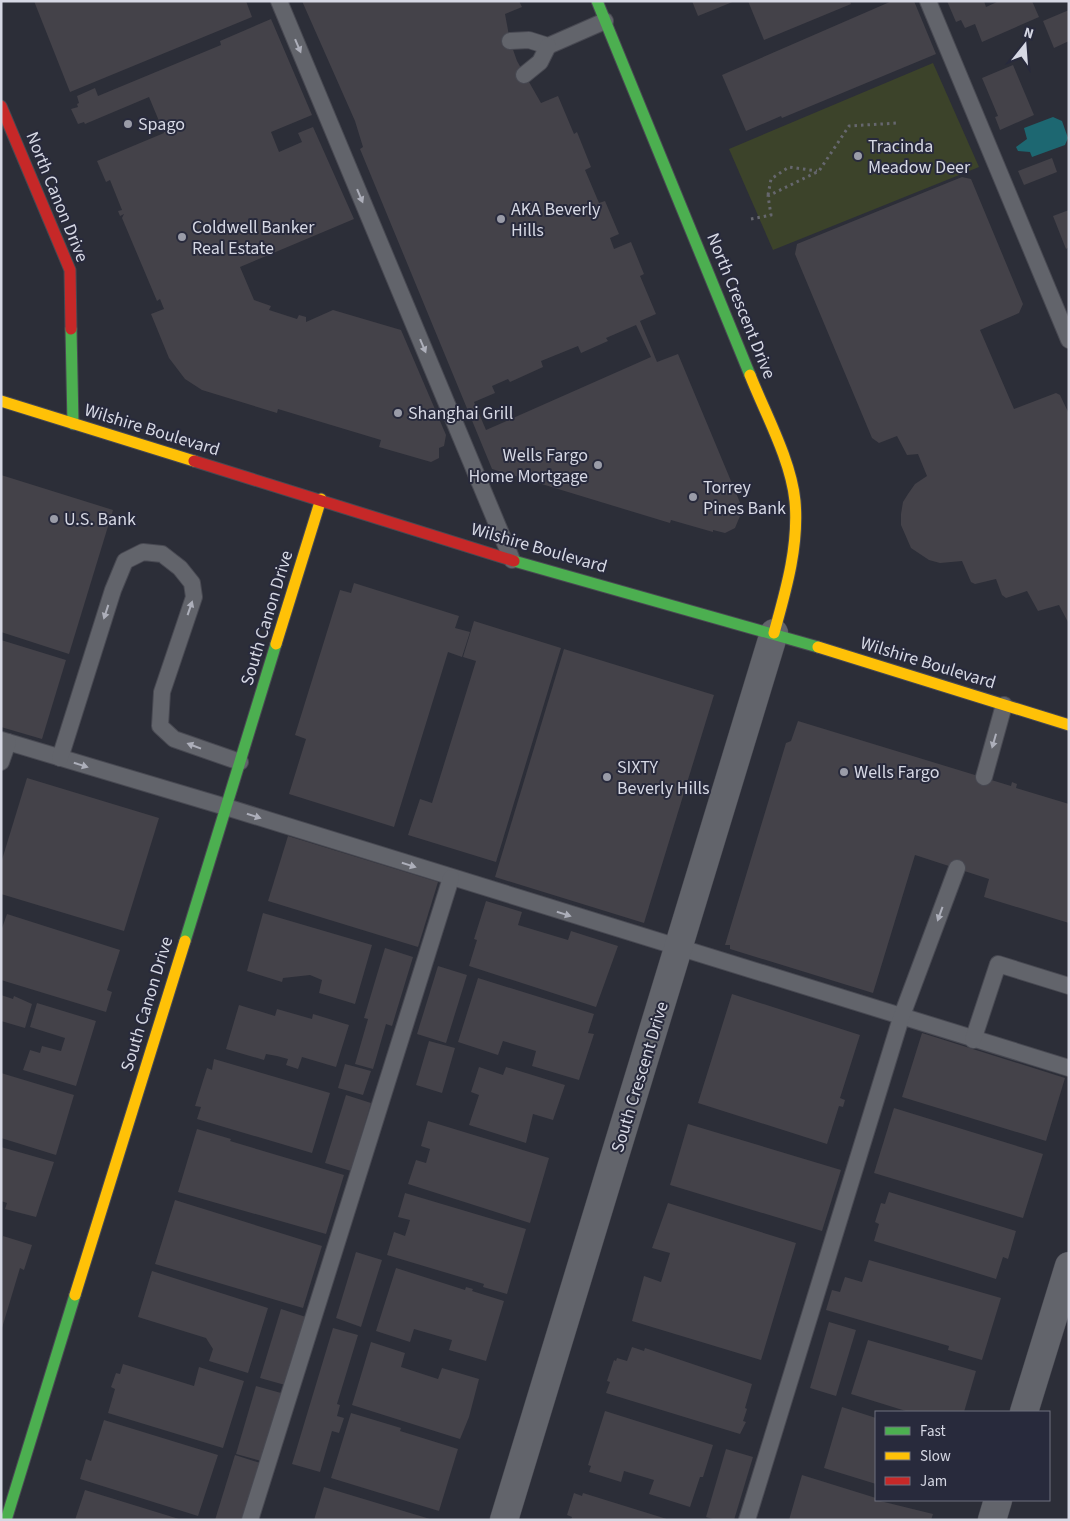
<svg xmlns="http://www.w3.org/2000/svg" width="1070" height="1521" font-family="'Source Sans 3',sans-serif">
  <style>
    .green { fill: #3c432a }
    .water { fill: #1d6771 }
    .building { fill: #444249; fill-rule: evenodd }
    .lines { fill: none; stroke-linecap: round; stroke-linejoin: round }
    .lane-casing { stroke: #484952; stroke-width: 18 }
    .street-casing { stroke: #484952; stroke-width: 29 }
    .fast-casing { stroke: #484952; stroke-width: 13 }
    .slow-casing { stroke: #484952; stroke-width: 13 }
    .jam-casing { stroke: #484952; stroke-width: 13 }
    .path { stroke: #66676e; stroke-width: 3; stroke-dasharray: 2.5 4; stroke-linecap: butt }
    .lane { stroke: #62646b; stroke-width: 16 }
    .street { stroke: #62646b; stroke-width: 28 }
    .fast { stroke: #4caf50; stroke-width: 11 }
    .slow { stroke: #ffc107; stroke-width: 11 }
    .jam { stroke: #c62828; stroke-width: 11 }
    .oneway { fill: #adafba }
    .poi-dot { fill: #9a9ca8; stroke: #282a3c; stroke-width: 2 }
    .labels { text-anchor: middle; dominant-baseline: central; stroke-width: 4; stroke-linejoin: round; paint-order: stroke }
    .poi-label { font-size: 18px; fill: #d6d8e4; stroke: #282a3c; text-anchor: start }
    .street-label { font-size: 18px; fill: #d6d8e4; stroke: #282a3c }
  </style>
  <rect width="100%" height="100%" fill="#2c2e38"/>
  <polygon class="green" points="933,63 979,167 773,250 729,149"/>
  <polygon class="water" points="1053,117 1062,121 1068,138 1065,145 1032,157 1030,152 1018,151 1016,147 1027,139 1024,128"/>
  <g class="building">
    <polygon points="34,1 246,1 252,17 70,92"/>
    <path d="M302 1H519L522 7 505 14 510 41 517 61 541 103 558 96 574 134 577 132 591 167 585 170 599 203 605 201 619 234 610 238 614 249 631 242 644 274 640 276 656 314 640 321 657 362 678 354 741 505 737 506 740 516 735 528 725 533 713 530V532L671 520 670 523 492 469 360 149 363 147 355 121ZM636 325 651 357 486 430 474 402 495 393 492 386 508 379 510 382 543 367 541 361 578 346 581 353 608 341 606 338Z"/>
    <polygon points="692,1 735,1 698,16"/>
    <polygon points="748,1 850,1 851,4 764,40"/>
    <polygon points="892,1 914,1 936,54 782,118 781,116 746,131 722,75"/>
    <polygon points="947,1 984,1 986,7 999,1 1032,1 1039,17 982,42 975,24 965,28 961,20 956,22"/>
    <polygon points="1069,10 1069,41 1054,48 1043,21"/>
    <polygon points="271,19 312,115 271,132 279,152 302,142 298,133 313,127 354,219 240,267 254,300 271,306 269,310 297,319 299,315 306,317 306,322 333,310 401,330 446,435 444,446 439,448 439,458 431,462 379,447 381,440 278,409 277,413 202,390 185,379 169,358 151,314 164,309 160,299 157,301 122,218 124,214 120,216 118,211 122,210 110,180 106,182 97,161 164,133 149,97 85,124 84,122 78,124 71,109 78,107 77,104 79,103 77,96 95,88 98,96 221,45 220,41"/>
    <polygon points="1013,65 1034,115 1000,130 995,117 998,116 982,78"/>
    <polygon points="1052,158 1057,172 1024,185 1018,171"/>
    <polygon points="962,177 971,179 1023,304 1019,313 980,330 1014,409 1056,393 1060,395 1069,414 1069,624 1059,605 1038,611 1027,591 1006,598 1002,595 996,579 975,584 971,582 962,561 940,563 929,560 911,548 901,525 901,514 903,502 908,494 915,484 927,476 918,454 907,455 897,436 879,443 872,438 795,254 797,244"/>
    <polygon points="1069,210 1069,247 1066,249 1053,216"/>
    <polygon points="1,475 113,510 69,654 1,632"/>
    <polygon points="354,583 459,616 455,628 470,632 462,657 448,652 394,827 289,794 306,739 295,735 340,590 351,593"/>
    <polygon points="474,621 561,648 496,862 408,835 420,799 432,803 476,661 463,657"/>
    <polygon points="1,640 66,660 42,739 1,727"/>
    <polygon points="564,649 714,695 644,923 495,877"/>
    <polygon points="798,721 1011,786 1012,782 1017,784 1016,788 1069,804 1069,923 984,897 989,879 915,855 873,993 730,949 730,945 725,945 786,743 791,741"/>
    <polygon points="27,778 159,818 124,931 1,894 1,863"/>
    <polygon points="288,836 438,882 418,947 268,901"/>
    <polygon points="486,901 522,912 518,925 568,940 571,931 618,946 596,1007 469,966 477,940 474,939"/>
    <polygon points="263,913 372,945 355,1004 319,993 322,980 310,975 283,978 282,982 247,971"/>
    <polygon points="7,914 120,950 107,990 112,992 106,1012 1,980 1,931"/>
    <polygon points="385,948 413,957 392,1026 386,1024 373,1069 355,1064 368,1019 364,1018"/>
    <polygon points="438,966 467,975 446,1043 417,1034"/>
    <polygon points="478,978 594,1014 588,1033 594,1034 579,1080 532,1066 536,1051 503,1041 498,1055 458,1042"/>
    <polygon points="732,994 860,1035 840,1098 845,1100 843,1107 839,1106 827,1144 698,1103"/>
    <polygon points="1,995 13,999 14,996 32,1004 25,1028 1,1021"/>
    <polygon points="37,1003 96,1021 76,1086 23,1070 30,1050 40,1053 42,1046 61,1051 65,1038 30,1027"/>
    <polygon points="239,1005 275,1016 277,1009 312,1019 313,1014 349,1025 336,1067 302,1057 298,1069 286,1065 288,1059 277,1056 266,1054 264,1060 226,1049"/>
    <polygon points="922,1033 1065,1078 1046,1141 902,1097"/>
    <polygon points="429,1041 455,1048 442,1093 416,1085"/>
    <polygon points="214,1059 330,1093 312,1153 197,1119 201,1107 195,1106 207,1068 212,1070"/>
    <polygon points="345,1064 371,1071 363,1095 338,1088"/>
    <polygon points="479,1067 503,1075 506,1067 565,1085 553,1120 533,1114 526,1143 469,1125 479,1095 471,1092"/>
    <polygon points="1,1073 74,1095 56,1155 1,1138"/>
    <polygon points="346,1095 371,1103 351,1171 325,1163"/>
    <polygon points="894,1108 1043,1154 1023,1218 874,1173"/>
    <polygon points="428,1121 549,1158 530,1223 408,1184 416,1160 426,1163 430,1149 421,1146"/>
    <polygon points="688,1124 841,1170 822,1231 670,1185"/>
    <polygon points="197,1129 231,1139 230,1141 344,1175 326,1234 178,1192"/>
    <polygon points="1,1147 54,1162 36,1217 5,1209 7,1203 1,1201"/>
    <polygon points="889,1192 1016,1231 1008,1259 1003,1257 996,1279 874,1241 879,1224 875,1222 881,1203 885,1204"/>
    <polygon points="405,1193 526,1229 507,1294 483,1287 484,1284 387,1255 394,1232 405,1236 410,1220 398,1217"/>
    <polygon points="175,1200 322,1246 303,1308 155,1264"/>
    <polygon points="668,1203 796,1243 761,1360 632,1321 644,1276 661,1282 670,1253 652,1248"/>
    <polygon points="3,1236 32,1245 24,1270 20,1268 2,1328"/>
    <polygon points="356,1252 382,1260 361,1327 336,1318"/>
    <polygon points="869,1260 1001,1298 982,1360 948,1350 949,1346 826,1310 832,1290 840,1292 845,1277 862,1282"/>
    <polygon points="396,1268 465,1290 466,1287 473,1289 472,1291 504,1301 486,1361 449,1350 452,1340 414,1329 410,1342 376,1331"/>
    <polygon points="152,1271 268,1308 248,1373 209,1361 213,1349 206,1338 138,1317"/>
    <polygon points="281,1309 306,1317 285,1385 260,1378"/>
    <polygon points="829,1322 856,1330 836,1396 810,1388"/>
    <polygon points="333,1328 358,1335 337,1404 340,1405 337,1416 344,1418 339,1433 332,1431 320,1472 292,1464"/>
    <polygon points="868,1340 976,1371 964,1412 909,1412 851,1394"/>
    <polygon points="371,1342 405,1353 401,1367 438,1379 442,1368 479,1379 469,1417 460,1439 352,1405"/>
    <polygon points="632,1347 644,1351 645,1348 752,1384 745,1408 747,1409 743,1421 746,1422 740,1434 606,1393 610,1382 607,1381 614,1360 616,1361 617,1358 627,1361"/>
    <polygon points="123,1364 194,1386 199,1367 244,1381 223,1448 108,1413 115,1389 111,1387 116,1373 120,1374"/>
    <polygon points="256,1386 281,1393 261,1461 236,1454"/>
    <polygon points="842,1407 876,1418 876,1484 824,1468"/>
    <polygon points="605,1411 713,1445 703,1477 700,1477 690,1507 649,1494 654,1480 624,1471 621,1482 589,1472 591,1466 588,1465"/>
    <polygon points="351,1413 401,1428 400,1431 458,1449 439,1511 331,1478"/>
    <polygon points="104,1420 218,1455 198,1516 80,1479 86,1459 91,1461"/>
    <polygon points="726,1449 753,1457 734,1520 716,1520 706,1517"/>
    <polygon points="235,1455 260,1463 243,1520 215,1520"/>
    <polygon points="802,1475 876,1498 876,1500 933,1514 931,1520 789,1520"/>
    <polygon points="324,1487 430,1519 438,1520 314,1520"/>
    <polygon points="85,1490 179,1519 179,1520 75,1520"/>
    <polygon points="574,1493 582,1496 583,1493 670,1520 571,1520 572,1517 567,1515"/>
  </g>
  <g class="lines">
    <defs>
      <g id="lane">
        <polyline points="279,1 512,560"/>
        <polyline points="928,1 1069,340"/>
        <polyline points="510,41 529,40 548,46 605,21"/>
        <polyline points="524,75 540,62 548,46"/>
        <polyline points="1,740 226,807 1069,1068"/>
        <polyline points="60,758 113,590 125,561 143,552 162,554 180,568 192,583 194,597 162,692 160,726 174,739 240,762"/>
        <polyline points="1,762 8,742"/>
        <polyline points="984,777 1004,705"/>
        <polyline points="973,1040 998,964 1069,986"/>
        <polyline points="250,1520 451,878"/>
        <polyline points="747,1520 901,1018 957,868"/>
      </g>
      <g id="street">
        <polyline points="1024,1412 1069,1266"/>
        <polyline points="504,1520 774,633"/>
        <polyline points="992,1520 998,1500"/>
      </g>
      <g id="fast">
        <polyline points="597,1 750,375"/>
        <polyline points="71,329 73,424"/>
        <polyline points="514,561 818,647"/>
        <polyline points="185,941 276,644"/>
        <polyline points="6,1520 75,1295"/>
      </g>
      <g id="slow">
        <path d="M750 375C765 413 791 460 795 501 799 546 786 590 774 633"/>
        <polyline points="1,401 194,461"/>
        <polyline points="276,644 321,499"/>
        <polyline points="818,647 1069,725"/>
        <polyline points="75,1295 185,941"/>
      </g>
      <g id="jam">
        <polyline points="1,106 70,270 71,329"/>
        <polyline points="194,461 514,561"/>
      </g>
    </defs>
    <use href="#lane" class="lane-casing"/>
    <use href="#street" class="street-casing"/>
    <use href="#fast" class="fast-casing"/>
    <use href="#slow" class="slow-casing"/>
    <use href="#jam" class="jam-casing"/>
    <g class="path">
      <polyline points="768,195 771,179 789,167 817,171"/>
      <polyline points="751,219 771,215 768,196 819,171 849,126 897,123"/>
    </g>
    <use href="#lane" class="lane"/>
    <use href="#street" class="street"/>
    <use href="#fast" class="fast"/>
    <use href="#slow" class="slow"/>
    <use href="#jam" class="jam"/>
  </g>
  <defs><path id="oneway-solid" d="M-6-.8H1V-3.2L6.5 0L1 3.2V.8H-6Z" transform="scale(1.25)"/></defs>
  <g class="oneway">
    <use href="#oneway-solid" transform="translate(298 46) rotate(67)"/>
    <use href="#oneway-solid" transform="translate(360 196) rotate(67)"/>
    <use href="#oneway-solid" transform="translate(423 346) rotate(67)"/>
    <use href="#oneway-solid" transform="translate(190 608) rotate(-71)"/>
    <use href="#oneway-solid" transform="translate(106 612) rotate(108)"/>
    <use href="#oneway-solid" transform="translate(994 741) rotate(106)"/>
    <use href="#oneway-solid" transform="translate(194 746) rotate(-159)"/>
    <use href="#oneway-solid" transform="translate(81 765) rotate(17)"/>
    <use href="#oneway-solid" transform="translate(254 816) rotate(18)"/>
    <use href="#oneway-solid" transform="translate(409 865) rotate(17)"/>
    <use href="#oneway-solid" transform="translate(564 914) rotate(17)"/>
    <use href="#oneway-solid" transform="translate(940 914) rotate(110)"/>
  </g>
  <g class="poi-dot">
    <circle cx="128" cy="124" r="5"/>
    <circle cx="858" cy="156" r="5"/>
    <circle cx="501" cy="219" r="5"/>
    <circle cx="182" cy="237" r="5"/>
    <circle cx="398" cy="413" r="5"/>
    <circle cx="598" cy="465" r="5"/>
    <circle cx="693" cy="497" r="5"/>
    <circle cx="54" cy="519" r="5"/>
    <circle cx="844" cy="772" r="5"/>
    <circle cx="607" cy="777" r="5"/>
  </g>
  <g class="labels">
    <g class="poi-label">
      <text x="138" y="124">Spago</text>
      <text x="868" y="146">Tracinda<tspan x="868" dy="21">Meadow Deer</tspan></text>
      <text x="511" y="209">AKA Beverly<tspan x="511" dy="21">Hills</tspan></text>
      <text x="192" y="227">Coldwell Banker<tspan x="192" dy="21">Real Estate</tspan></text>
      <text x="408" y="413">Shanghai Grill</text>
      <text x="588" y="455" text-anchor="end">Wells Fargo<tspan x="588" dy="21">Home Mortgage</tspan></text>
      <text x="703" y="487">Torrey<tspan x="703" dy="21">Pines Bank</tspan></text>
      <text x="64" y="519">U.S. Bank</text>
      <text x="617" y="767">SIXTY<tspan x="617" dy="21">Beverly Hills</tspan></text>
      <text x="854" y="772">Wells Fargo</text>
    </g>
    <g class="street-label">
      <text transform="translate(57 197) rotate(68)">North Canon Drive</text>
      <text transform="translate(741 306) rotate(68)">North Crescent Drive</text>
      <text transform="translate(152 430) rotate(17)">Wilshire Boulevard</text>
      <text transform="translate(539 548) rotate(16)">Wilshire Boulevard</text>
      <text transform="translate(267 618) rotate(-73)">South Canon Drive</text>
      <text transform="translate(928 663) rotate(17)">Wilshire Boulevard</text>
      <text transform="translate(147 1004) rotate(-73)">South Canon Drive</text>
      <text transform="translate(640 1077) rotate(-73)">South Crescent Drive</text>
    </g>
  </g>
  <rect width="1070" height="1521" fill="none" stroke="#d6d8e4" stroke-width="5"/>
  <rect x="875" y="1411" width="175" height="90" fill="#282a3c" stroke="#6e707f"/>
  <rect x="885" y="1427" width="25" height="8" fill="#4caf50" stroke="#6e707f"/>
  <text x="920" y="1436" font-size="15" fill="#d6d8e4">Fast</text>
  <rect x="885" y="1452" width="25" height="8" fill="#ffc107" stroke="#6e707f"/>
  <text x="920" y="1461" font-size="15" fill="#d6d8e4">Slow</text>
  <rect x="885" y="1477" width="25" height="8" fill="#c62828" stroke="#6e707f"/>
  <text x="920" y="1486" font-size="15" fill="#d6d8e4">Jam</text>
  <g transform="translate(1025 45) rotate(17)" stroke="#282a3c" stroke-width="4" paint-order="stroke">
  <path d="M0-4L9 19L0 12L-9 19Z" fill="#d6d8e4"/>
  <text y="-8" font-size="14" font-weight="bold" text-anchor="middle" fill="#d6d8e4">N</text>
  </g>
</svg>
